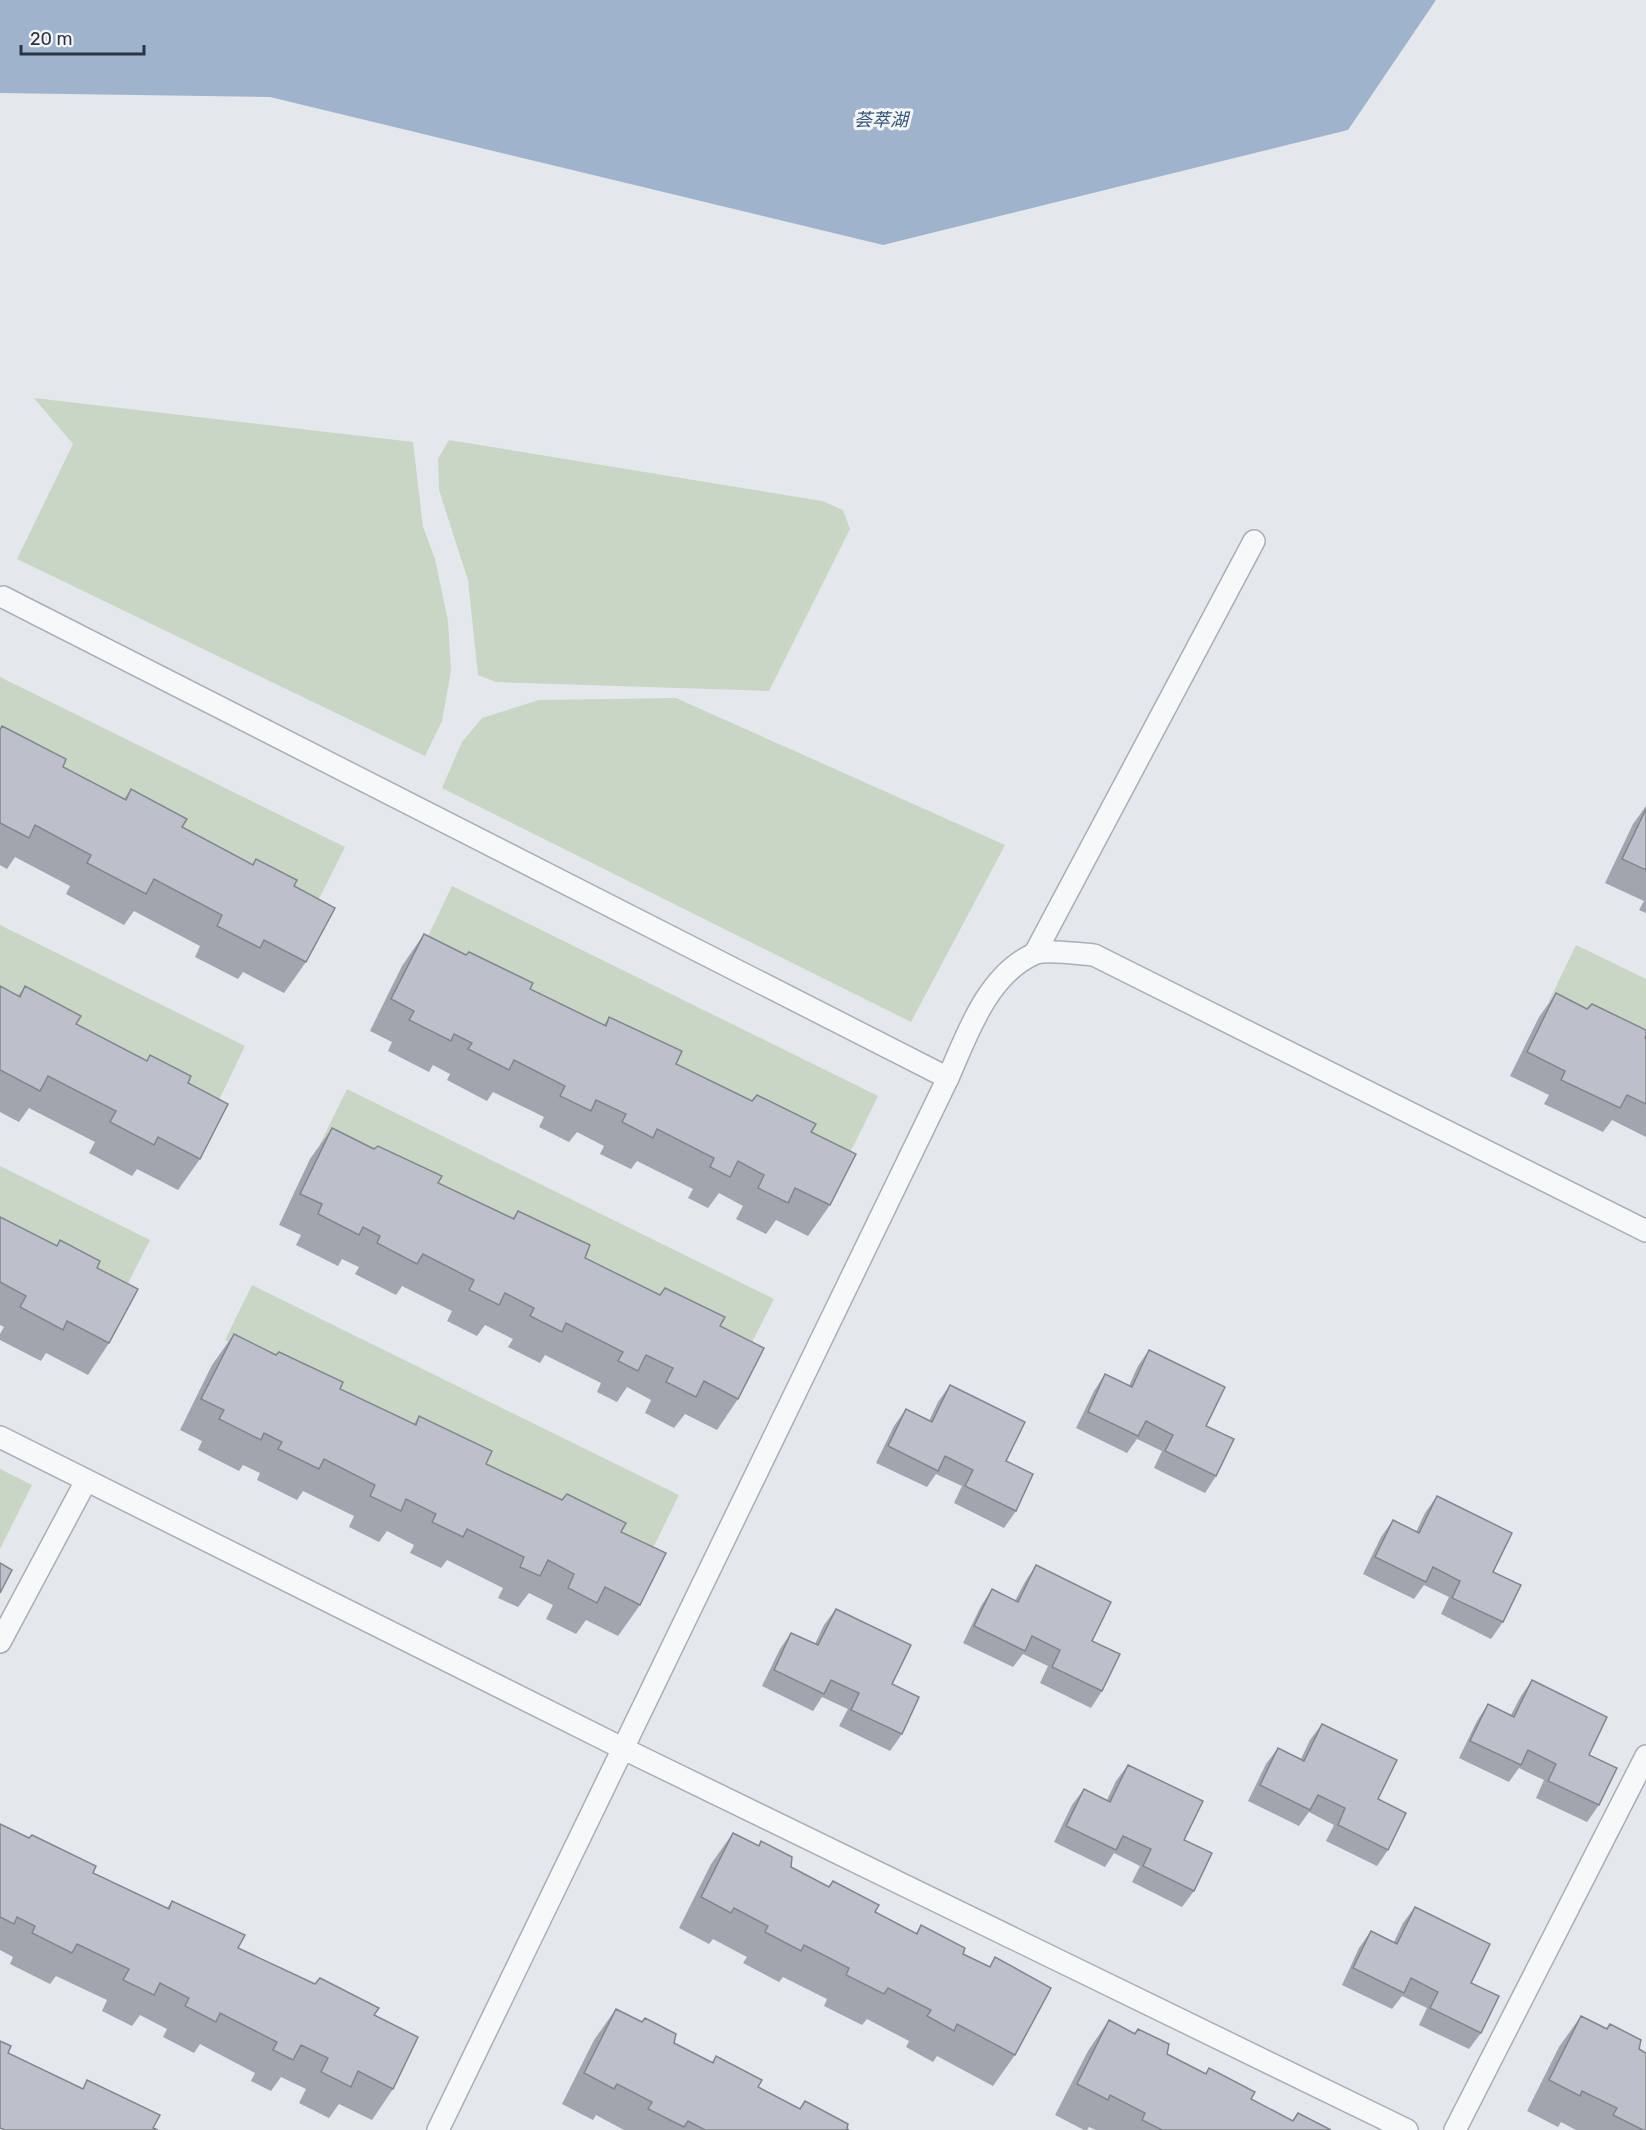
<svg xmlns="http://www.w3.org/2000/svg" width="1646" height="2130" font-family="Rubik,'Noto Sans SC',sans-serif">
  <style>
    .green { fill: #c9d6c5 }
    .water { fill: #9fb4cc }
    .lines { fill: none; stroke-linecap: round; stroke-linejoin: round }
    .lane-casing { stroke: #a9aeb7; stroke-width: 24 }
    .lane { stroke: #f7f8fa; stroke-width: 21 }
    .wall { fill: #a1a5ae }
    .building { fill: #bbc0ca; stroke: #83868d; stroke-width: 1.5 }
    .labels { text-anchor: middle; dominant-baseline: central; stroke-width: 6; stroke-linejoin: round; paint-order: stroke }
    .water-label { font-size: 18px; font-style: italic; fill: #34527a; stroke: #f4f6f9 }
  </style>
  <rect width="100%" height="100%" fill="#e4e7ec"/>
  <g class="green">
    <polygon points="34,398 413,442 423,527 435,559 448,621 451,671 442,721 425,756 17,559 73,444"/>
    <polygon points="449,440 822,501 843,510 850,529 769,691 496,682 478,675 468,580 439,490 438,459"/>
    <polygon points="0,677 345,847 317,903 0,746"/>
    <polygon points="676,698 1005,845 911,1022 442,788 462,742 482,718 539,700"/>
    <polygon points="452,886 878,1096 846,1161 421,951"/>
    <polygon points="0,925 245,1046 218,1102 0,994"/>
    <polygon points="1576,945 1646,979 1646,1049 1549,1001"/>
    <polygon points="347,1089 774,1299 746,1354 320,1144"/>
    <polygon points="0,1166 150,1240 122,1295 0,1235"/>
    <polygon points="252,1285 679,1495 652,1550 225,1340"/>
    <polygon points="0,1469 32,1485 0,1549"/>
  </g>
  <polygon class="water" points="0,0 1436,0 1348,130 883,245 270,97 0,93"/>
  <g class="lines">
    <defs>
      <g id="lane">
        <polyline points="3,597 948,1078 438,2130"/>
        <polyline points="1035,953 1254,541"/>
        <path d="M948 1078C967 1035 987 975 1034 954 1045 949 1080 954 1094 955L1646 1231"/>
        <polyline points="0,1437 624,1749 1407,2130"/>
        <polyline points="0,1642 86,1481"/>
        <polyline points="1455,2130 1646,1756"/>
      </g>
    </defs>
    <use href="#lane" class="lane-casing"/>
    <use href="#lane" class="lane"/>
  </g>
  <g class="wall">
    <polygon points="0,729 63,767 124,799 131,789 182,827 252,865 256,859 294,886 306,962 284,993 243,972 238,979 195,957 200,946 134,911 124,925 66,894 70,886 15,857 7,869 0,865"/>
    <polygon points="1646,806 1646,913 1639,910 1644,901 1605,883 1633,824"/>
    <polygon points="424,934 530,989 604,1025 609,1017 676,1064 811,1132 830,1205 808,1236 776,1220 766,1234 736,1219 743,1206 719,1193 708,1208 688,1198 693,1189 637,1161 631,1169 600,1154 604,1146 577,1132 569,1142 539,1127 544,1117 493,1092 487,1101 447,1080 450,1074 433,1065 429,1072 388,1051 392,1042 370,1031 402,966"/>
    <polygon points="0,986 18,996 25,986 76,1024 147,1061 150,1055 188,1083 200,1159 178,1190 137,1169 132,1176 89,1153 95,1142 29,1108 19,1122 0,1112"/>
    <polygon points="1556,993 1646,1039 1646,1137 1612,1120 1603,1132 1544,1104 1549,1095 1510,1076 1539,1017"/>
    <polygon points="332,1128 438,1183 512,1219 518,1211 585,1258 720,1326 738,1399 717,1430 685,1414 674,1428 645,1413 651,1400 627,1387 617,1402 597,1392 601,1383 545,1355 540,1363 508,1347 513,1339 485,1325 477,1336 447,1321 452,1311 402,1286 396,1295 355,1274 359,1267 342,1259 338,1266 296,1245 301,1235 279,1225 310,1159"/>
    <polygon points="0,1217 56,1246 60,1240 97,1268 109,1343 88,1375 46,1353 41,1361 0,1340 0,1334 4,1327 0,1325"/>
    <polygon points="234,1334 340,1389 414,1424 419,1416 486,1464 621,1532 640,1605 618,1636 586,1620 576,1634 546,1619 553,1605 529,1593 518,1607 498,1598 503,1588 447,1560 441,1568 410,1553 414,1545 387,1531 379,1542 349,1527 354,1516 303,1491 297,1500 257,1480 260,1473 243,1465 239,1471 198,1450 202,1441 180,1430 212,1365"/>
    <polygon points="1149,1350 1206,1426 1216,1476 1205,1493 1154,1468 1162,1451 1137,1439 1127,1453 1076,1428 1094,1391 1105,1374 1129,1386 1138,1366"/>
    <polygon points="950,1385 1006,1461 1016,1511 1004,1528 954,1503 962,1486 936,1474 927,1487 876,1463 894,1426 906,1409 929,1421 938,1402"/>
    <polygon points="1437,1496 1503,1622 1491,1639 1441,1614 1449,1597 1424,1585 1414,1599 1363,1574 1381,1537 1393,1520 1416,1532 1425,1513"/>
    <polygon points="1036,1565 1092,1641 1102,1691 1091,1708 1040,1683 1048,1666 1023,1654 1013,1667 963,1643 981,1606 992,1589 1015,1601 1025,1582"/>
    <polygon points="836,1609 892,1684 902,1734 890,1751 839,1726 848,1709 822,1697 813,1711 762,1686 780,1649 791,1633 815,1644 824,1625"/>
    <polygon points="1532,1680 1589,1755 1599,1805 1587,1822 1536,1798 1544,1780 1519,1768 1509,1782 1459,1758 1477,1721 1488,1704 1511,1715 1521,1696"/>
    <polygon points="1322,1724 1378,1799 1388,1850 1377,1866 1326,1841 1334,1825 1309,1812 1299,1826 1248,1801 1266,1764 1278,1748 1301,1759 1310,1740"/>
    <polygon points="1128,1765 1184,1840 1194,1891 1182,1907 1132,1882 1140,1866 1114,1853 1105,1867 1054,1842 1072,1805 1084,1789 1107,1800 1116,1781"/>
    <polygon points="0,1824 93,1873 167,1908 172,1901 238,1948 374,2015 393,2089 372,2120 339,2104 329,2118 299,2103 306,2089 281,2077 271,2091 251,2081 255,2073 200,2044 194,2053 163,2037 167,2029 140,2015 132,2026 102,2011 107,2000 56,1976 50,1984 10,1964 13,1957 0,1950"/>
    <polygon points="733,1833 758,1846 761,1841 791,1867 828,1887 833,1881 875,1912 916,1933 921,1925 963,1954 989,1967 995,1957 1015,2055 993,2086 937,2056 933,2062 906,2047 909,2041 867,2019 862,2025 824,2006 827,1999 783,1977 779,1982 743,1963 747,1957 713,1939 709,1944 679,1928 711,1864"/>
    <polygon points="1415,1907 1471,1983 1481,2033 1469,2049 1419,2025 1427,2008 1402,1996 1392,2009 1342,1985 1359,1948 1371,1931 1394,1942 1403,1923"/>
    <polygon points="616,2009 674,2043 712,2062 716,2056 758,2087 800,2109 805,2101 849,2130 624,2130 596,2115 593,2120 562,2104 594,2040"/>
    <polygon points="1581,2016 1607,2029 1610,2024 1639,2049 1646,2130 1576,2130 1561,2122 1558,2127 1527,2111 1559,2047"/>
    <polygon points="1109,2020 1167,2054 1205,2074 1209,2068 1251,2099 1292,2121 1298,2113 1331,2130 1096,2130 1089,2127 1087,2130 1084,2130 1055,2115 1088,2051"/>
  </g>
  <g class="building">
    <polygon points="2,726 66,759 63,767 126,800 131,789 187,819 182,827 253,865 256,859 297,880 294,886 335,908 306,962 264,940 260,948 217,926 222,915 154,879 146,894 87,863 91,855 35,825 29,838 0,823 0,730"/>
    <polygon points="1646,809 1646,870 1622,859"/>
    <polygon points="424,934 466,955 469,952 533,983 530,989 606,1026 609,1017 682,1051 676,1064 752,1101 757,1095 816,1124 811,1132 856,1154 830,1205 795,1188 788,1203 758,1188 764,1175 738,1161 730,1177 710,1167 714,1158 657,1129 653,1138 622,1122 626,1114 596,1100 591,1111 560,1096 565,1086 514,1060 509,1070 468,1049 472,1043 454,1034 451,1041 409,1020 414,1011 391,999"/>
    <polygon points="0,986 20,997 25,986 81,1016 76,1024 147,1061 150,1055 191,1076 188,1083 228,1104 200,1159 158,1137 154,1145 110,1122 116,1111 48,1076 40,1091 0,1070"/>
    <polygon points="1556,993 1587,1009 1592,1004 1646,1030 1646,1035 1645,1038 1646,1039 1646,1104 1627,1095 1620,1108 1561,1080 1565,1071 1527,1052"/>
    <polygon points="332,1128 374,1149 378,1146 442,1176 438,1183 514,1219 518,1211 590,1245 585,1258 660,1295 665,1288 725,1317 720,1326 764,1348 738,1399 704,1381 696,1397 666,1382 673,1368 646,1355 638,1371 618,1361 623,1352 566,1323 562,1332 530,1316 534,1308 505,1293 499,1305 469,1290 474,1280 423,1254 417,1264 377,1243 380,1236 363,1227 359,1235 318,1214 322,1204 300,1194"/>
    <polygon points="0,1217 57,1246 60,1240 100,1261 97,1268 138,1289 109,1343 67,1321 63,1330 20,1307 26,1296 0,1282"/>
    <polygon points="234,1334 276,1355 279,1352 343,1382 340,1389 416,1425 419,1416 492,1451 486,1464 562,1500 567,1494 626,1523 621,1532 666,1553 640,1605 605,1587 597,1603 568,1588 574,1574 548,1560 540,1576 520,1567 524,1557 467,1529 463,1537 432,1522 436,1514 406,1499 401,1511 370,1496 375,1485 324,1459 319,1469 278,1449 282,1442 264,1433 261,1440 219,1419 224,1410 201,1399"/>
    <polygon points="1149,1350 1225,1387 1206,1426 1234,1439 1216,1476 1165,1451 1173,1435 1146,1421 1138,1436 1088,1412 1105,1374 1132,1387"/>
    <polygon points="950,1385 1025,1422 1006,1461 1033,1474 1016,1511 965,1486 973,1470 945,1456 938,1471 888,1446 906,1409 932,1422"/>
    <polygon points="1437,1496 1512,1533 1493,1572 1521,1585 1503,1622 1452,1598 1460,1581 1433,1567 1426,1582 1375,1557 1393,1520 1419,1533"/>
    <polygon points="0,1563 12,1570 0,1593"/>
    <polygon points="1036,1565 1111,1602 1092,1641 1120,1654 1102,1691 1052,1667 1060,1650 1032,1636 1025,1651 974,1626 992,1589 1018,1602"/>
    <polygon points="836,1609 911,1645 892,1684 919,1697 902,1734 851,1710 859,1693 831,1680 824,1694 774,1670 791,1633 818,1645"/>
    <polygon points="1532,1680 1607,1717 1589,1755 1617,1768 1599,1805 1548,1781 1556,1764 1528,1750 1521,1765 1470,1741 1488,1704 1514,1717"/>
    <polygon points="1322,1724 1397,1760 1378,1799 1406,1813 1388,1850 1338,1825 1345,1808 1318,1795 1310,1810 1260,1785 1278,1748 1304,1761"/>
    <polygon points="1128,1765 1203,1801 1184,1840 1212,1853 1194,1891 1143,1866 1151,1849 1123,1836 1116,1850 1066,1826 1084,1789 1110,1802"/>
    <polygon points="0,1824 29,1838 32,1835 96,1866 93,1873 169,1909 172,1901 245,1935 238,1948 315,1984 320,1978 379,2008 374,2015 418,2037 393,2089 358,2071 351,2087 321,2072 328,2058 301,2045 293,2060 273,2050 277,2042 220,2013 216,2022 185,2006 189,1998 160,1983 154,1995 123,1980 129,1969 77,1944 72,1953 32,1933 35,1926 17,1917 14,1924 0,1917"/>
    <polygon points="733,1833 759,1846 761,1841 792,1857 791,1867 829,1887 833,1881 879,1905 875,1912 917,1934 921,1925 965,1948 963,1954 990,1967 995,1957 1051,1988 1015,2055 957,2024 954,2031 927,2016 931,2010 888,1988 884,1994 846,1975 849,1968 804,1945 801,1951 765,1932 768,1926 734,1908 731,1913 701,1897"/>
    <polygon points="1415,1907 1490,1944 1471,1983 1499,1996 1481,2033 1430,2008 1438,1992 1411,1978 1404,1993 1353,1968 1371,1931 1397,1944"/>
    <polygon points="616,2009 642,2022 645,2018 676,2034 674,2043 713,2063 716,2056 762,2080 758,2087 800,2109 805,2101 848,2124 847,2129 849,2130 705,2130 688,2121 684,2127 648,2109 652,2102 617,2084 614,2089 584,2073"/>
    <polygon points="1581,2016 1607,2029 1610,2024 1641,2040 1639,2049 1646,2053 1646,2130 1643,2130 1613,2115 1617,2108 1582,2091 1580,2096 1549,2080"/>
    <polygon points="1109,2020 1135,2034 1138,2029 1169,2044 1167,2054 1206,2074 1209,2068 1255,2092 1251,2099 1293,2121 1298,2113 1331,2130 1162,2130 1142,2120 1145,2113 1110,2095 1108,2100 1077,2084"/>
    <polygon points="0,2041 11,2046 8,2053 83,2089 87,2080 160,2115 153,2128 158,2130 5,2130 0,2128"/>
  </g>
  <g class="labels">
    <g class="water-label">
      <text x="881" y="120">荟萃湖</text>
    </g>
  </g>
  <path d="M21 45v9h123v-9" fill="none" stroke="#2b3445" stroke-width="3"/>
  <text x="30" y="45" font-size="18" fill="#2b3445" stroke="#f4f6f9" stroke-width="4.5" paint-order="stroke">20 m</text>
</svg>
